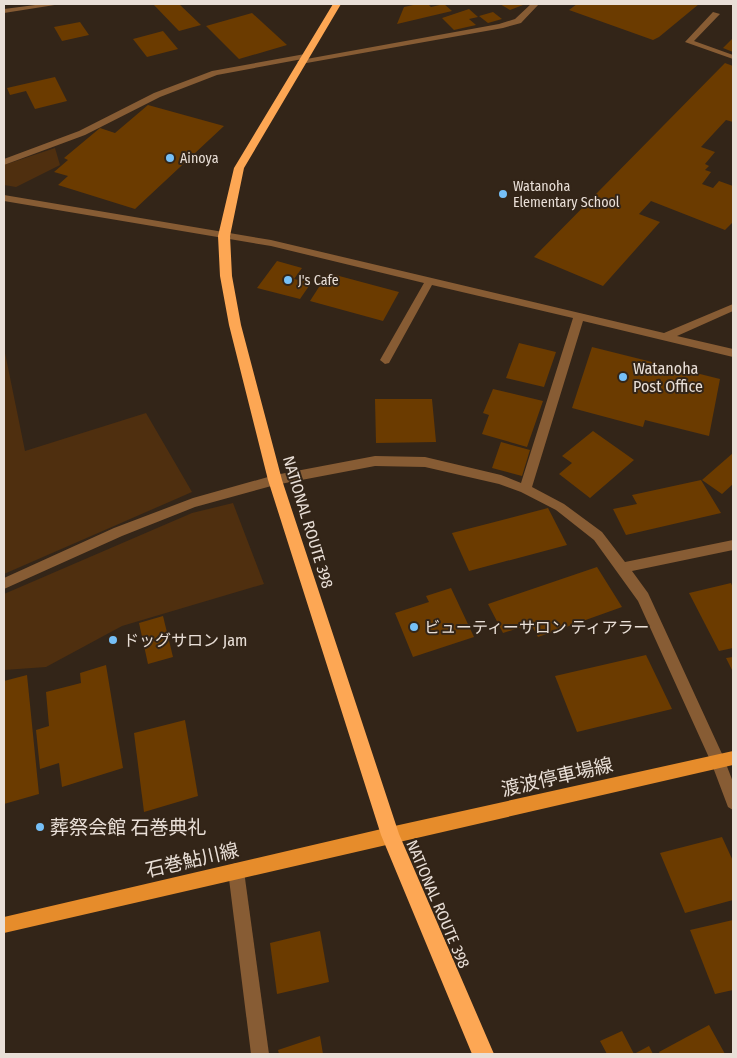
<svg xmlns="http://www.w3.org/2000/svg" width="737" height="1058" font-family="'Fira Sans Condensed','Noto Sans JP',sans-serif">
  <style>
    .green { fill: #4f2f0f }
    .building { fill: #6b3b00 }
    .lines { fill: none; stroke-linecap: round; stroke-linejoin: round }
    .minor { fill: #875c34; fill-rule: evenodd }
    .major { fill: #e68c2b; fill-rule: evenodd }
    .highway { fill: #fda754; fill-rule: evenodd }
    .poi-dot { fill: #76c0f7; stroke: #332518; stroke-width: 2 }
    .labels { text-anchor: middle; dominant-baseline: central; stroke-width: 4; stroke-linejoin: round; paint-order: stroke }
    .far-poi-label { font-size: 14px; fill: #e9dfd7; stroke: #332518; text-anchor: start }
    .poi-label { font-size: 16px; fill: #e9dfd7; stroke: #332518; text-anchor: start }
    .street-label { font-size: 16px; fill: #e9dfd7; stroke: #332518 }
    .near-street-label { font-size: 19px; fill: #e9dfd7; stroke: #332518 }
    .near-poi-label { font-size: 19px; fill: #e9dfd7; stroke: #332518; text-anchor: start }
  </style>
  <rect width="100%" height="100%" fill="#332518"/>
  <g class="green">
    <polygon points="55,148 60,165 16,187 4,185 4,165"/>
    <polygon points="4,348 25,451 146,413 192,492 4,574"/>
    <polygon points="233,503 264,584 122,626 46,667 4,670 4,594 192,513"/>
  </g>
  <g class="building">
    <polygon points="153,4 179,4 201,25 179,31"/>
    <polygon points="418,4 428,4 431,7 444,4 452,11 397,24 404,7"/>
    <polygon points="500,4 521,4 523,5 510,10"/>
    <polygon points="577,4 699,4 659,37 653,40 569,10"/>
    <polygon points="469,9 478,17 469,19 476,25 454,30 442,18"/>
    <polygon points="493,12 502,19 488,23 479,16"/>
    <polygon points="252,13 287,45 239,59 206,26"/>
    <polygon points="80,22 89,35 62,41 54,27"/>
    <polygon points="163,31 178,49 147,57 133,39"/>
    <polygon points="733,38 733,52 723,48"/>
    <polygon points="725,63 733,66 733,122 726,120 701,147 715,152 705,164 709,166 705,170 711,172 702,184 713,188 719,181 733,186 733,222 725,230 651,201 639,214 660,222 603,286 534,257"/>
    <polygon points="55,77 67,101 35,109 26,91 10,95 7,88"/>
    <polygon points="148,105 224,126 135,209 58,185 68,176 54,172 68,160 64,158 100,128 115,133"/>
    <polygon points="277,261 302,268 294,279 311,283 300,299 257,288"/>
    <polygon points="328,273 399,292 383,321 310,301"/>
    <polygon points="519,343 556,352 544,387 506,378"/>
    <polygon points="592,347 720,379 709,436 645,420 643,427 572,408"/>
    <polygon points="493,389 543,401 527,447 482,434 489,415 483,413"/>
    <polygon points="375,399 432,399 436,442 376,443"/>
    <polygon points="593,431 634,460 590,498 559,474 572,463 562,456"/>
    <polygon points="501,442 530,450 522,476 492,468"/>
    <polygon points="733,453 733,484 722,494 702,480"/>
    <polygon points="701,480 721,513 626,535 613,509 637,504 632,495"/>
    <polygon points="548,508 567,545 469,571 452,533"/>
    <polygon points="597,567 622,607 538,637 531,624 503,633 488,604"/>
    <polygon points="731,583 733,588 733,648 719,651 689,593"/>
    <polygon points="451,588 474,637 413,657 395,613 429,602 426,596"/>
    <polygon points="163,616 173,657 148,664 139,623"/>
    <polygon points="646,655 672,709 577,732 555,676"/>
    <polygon points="733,657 733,672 726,658"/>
    <polygon points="106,665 123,768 62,787 59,763 40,769 36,730 49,726 46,692 81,683 80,673"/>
    <polygon points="27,675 39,794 4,804 4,681"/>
    <polygon points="185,720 198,796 144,812 134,733"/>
    <polygon points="722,837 733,861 733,900 685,913 660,853"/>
    <polygon points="733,920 733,990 715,994 690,930"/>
    <polygon points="320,931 329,982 277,994 270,943"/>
    <polygon points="709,1025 725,1054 660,1054 659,1052"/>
    <polygon points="622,1031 634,1054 649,1046 653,1054 607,1054 600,1041"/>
    <polygon points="320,1036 323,1054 279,1054 278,1050"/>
  </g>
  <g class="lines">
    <g class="minor">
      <polygon points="43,4 61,4 4,13 4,9"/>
      <polygon points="531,4 539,4 521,23 503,28 301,64 297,62 301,60 499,24 515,19"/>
      <polygon points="713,12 720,14 694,41 733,55 733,59 685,42"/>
      <polygon points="305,54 308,54 308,58 217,75 160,97 85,135 4,165 4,159 79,131 154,93 212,71"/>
      <polygon points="4,195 271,240 664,333 733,304 733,311 677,336 733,349 733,357 583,321 532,487 564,504 602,532 625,562 733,540 733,550 632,571 648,593 723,756 733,782 733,810 728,807 711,762 638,601 594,540 556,510 521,492 499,484 425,467 375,466 275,485 195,507 122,536 4,589 4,578 114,528 193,498 275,475 375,456 425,457 501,475 521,483 573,318 432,285 389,363 385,364 380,360 424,283 271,246 4,201"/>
      <polygon points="236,863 242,865 244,871 269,1054 251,1054 228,871 230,865"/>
    </g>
    <polygon class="major" points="733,751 733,765 4,933 4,917 390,827"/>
    <polygon class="highway" points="333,4 341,4 244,168 230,236 232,276 241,325 282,480 399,834 494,1054 472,1054 381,835 268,480 229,325 220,276 218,236 234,168"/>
  </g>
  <g class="poi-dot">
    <circle cx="170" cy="158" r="5"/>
    <circle cx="503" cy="194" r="5"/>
    <circle cx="288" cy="280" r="5"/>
    <circle cx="623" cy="377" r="5"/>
    <circle cx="414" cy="627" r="5"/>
    <circle cx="113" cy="640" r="5"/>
    <circle cx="40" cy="827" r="5"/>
  </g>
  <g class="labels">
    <g class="far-poi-label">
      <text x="180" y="158">Ainoya</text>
      <text x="513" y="186">Watanoha<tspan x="513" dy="16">Elementary School</tspan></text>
      <text x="298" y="280">J's Cafe</text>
    </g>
    <g class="poi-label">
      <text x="633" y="368">Watanoha<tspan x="633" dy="18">Post Office</tspan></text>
      <text x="424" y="627">ビューティーサロン ティアラー</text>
      <text x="123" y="640">ドッグサロン Jam</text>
    </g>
    <g class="street-label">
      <text transform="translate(308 522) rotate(73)">NATIONAL ROUTE 398</text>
      <text transform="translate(438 904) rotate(67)">NATIONAL ROUTE 398</text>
    </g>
    <g class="near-street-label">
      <text transform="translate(557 777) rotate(-13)">渡波停車場線</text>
      <text transform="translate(192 860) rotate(-13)">石巻鮎川線</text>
    </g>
    <g class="near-poi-label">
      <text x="50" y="827">葬祭会館 石巻典礼</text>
    </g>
  </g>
  <rect width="737" height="1058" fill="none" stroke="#e9dfd7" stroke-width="10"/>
</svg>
